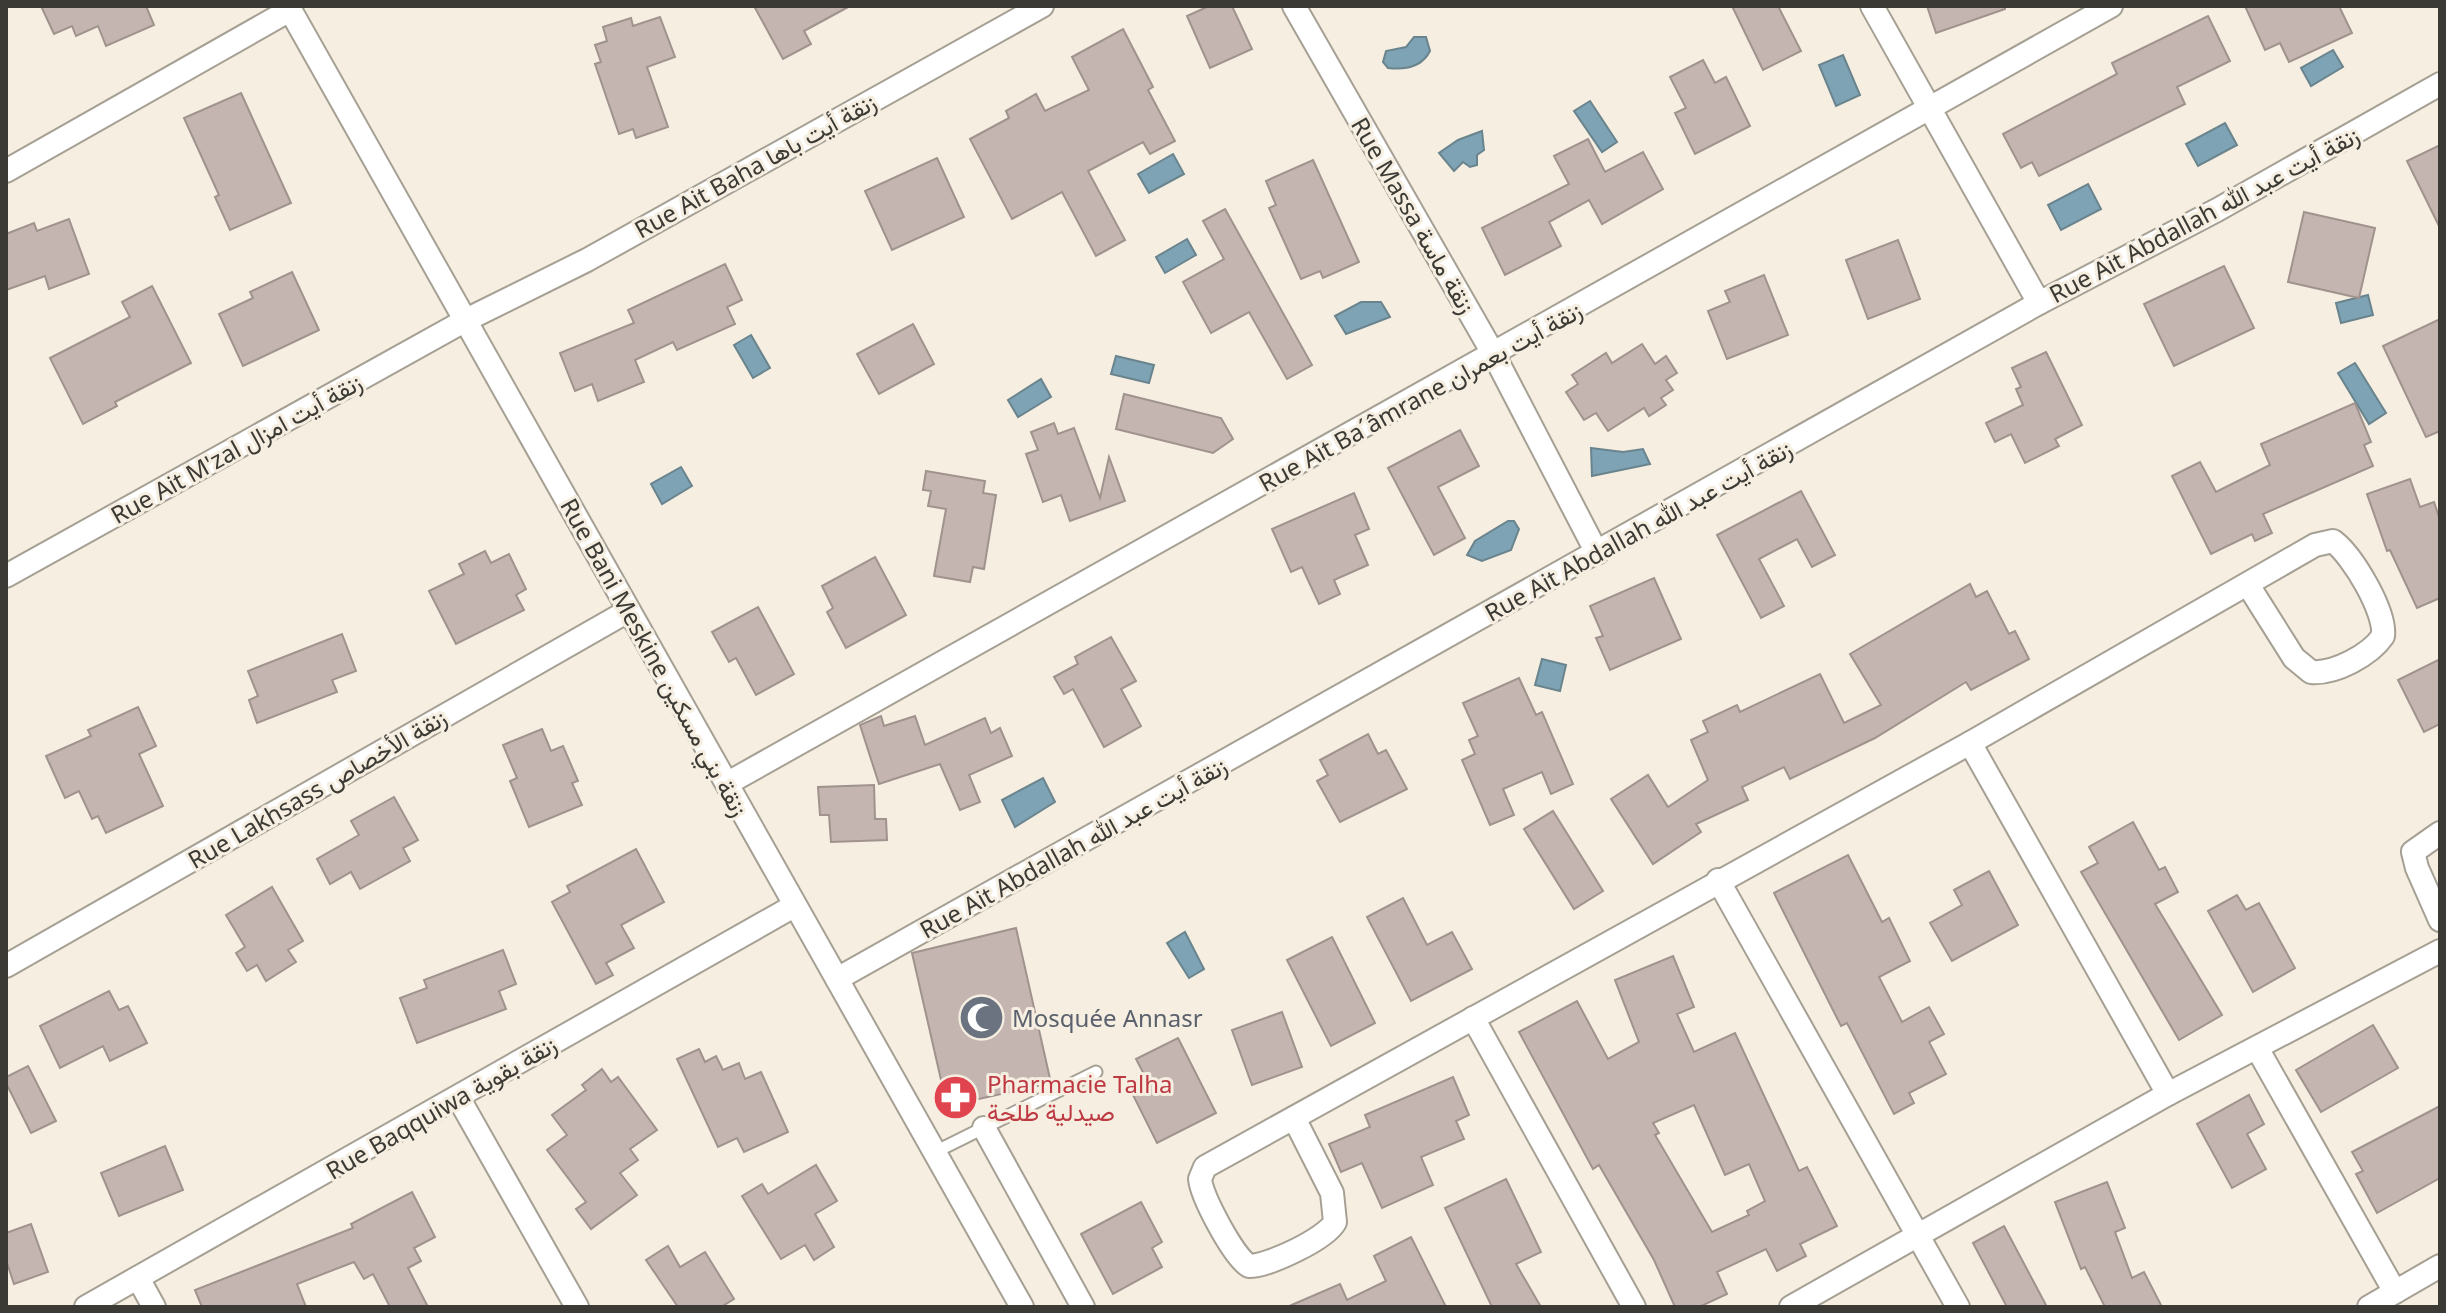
<svg xmlns="http://www.w3.org/2000/svg" width="2446" height="1313" font-family="'Noto Sans',Vazirmatn,sans-serif">
  <style>
    .water { fill: #7ea3b5; stroke: #6a848e; stroke-width: 2 }
    .building { fill: #c4b5b0; stroke: #a0928d; stroke-width: 2; fill-rule: evenodd }
    .lines { fill: none; stroke-linecap: round; stroke-linejoin: round }
    .service-casing { stroke: #a6a094; stroke-width: 15 }
    .minor-casing { stroke: #a6a094; stroke-width: 26 }
    .service { stroke: #fff; stroke-width: 11 }
    .minor { stroke: #fff; stroke-width: 22 }
    .labels { text-anchor: middle; dominant-baseline: central; stroke-width: 6; stroke-linejoin: round; paint-order: stroke }
    .street-label { font-size: 24px; fill: #3c3a34; stroke: #f5eee1 }
    .worship-label { font-size: 24px; fill: #5b616d; stroke: #f5eee1; text-anchor: start }
    .health-label { font-size: 24px; fill: #be3a42; stroke: #f5eee1; text-anchor: start }
  </style>
  <rect width="100%" height="100%" fill="#f5eee1"/>
  <g class="water">
    <path d="M1414 37H1426L1430 51C1422 67 1405 70 1388 68L1383 62 1386 51 1406 47Z"/>
    <polygon points="2333,50 2343,67 2311,86 2301,68"/>
    <polygon points="1843,55 1860,95 1836,106 1819,65"/>
    <polygon points="1590,101 1617,142 1602,152 1574,111"/>
    <polygon points="2225,123 2237,145 2198,166 2186,144"/>
    <polygon points="1482,131 1484,150 1477,155 1477,165 1470,167 1463,162 1454,171 1439,153 1458,140"/>
    <polygon points="1173,154 1184,174 1149,193 1138,174"/>
    <polygon points="2088,184 2101,209 2061,230 2048,205"/>
    <polygon points="1187,239 1196,255 1165,273 1156,257"/>
    <polygon points="2368,295 2373,315 2341,323 2336,303"/>
    <polygon points="1361,302 1381,302 1390,317 1346,334 1335,316"/>
    <polygon points="751,335 770,368 753,378 734,345"/>
    <polygon points="1116,356 1154,365 1149,383 1111,374"/>
    <polygon points="2355,363 2386,413 2369,424 2338,373"/>
    <polygon points="1041,379 1051,397 1018,417 1008,400"/>
    <polygon points="1591,448 1623,452 1643,449 1650,464 1592,476"/>
    <polygon points="681,467 692,486 662,504 651,484"/>
    <polygon points="1508,521 1514,521 1519,529 1511,550 1482,561 1467,555 1475,541"/>
    <polygon points="1542,659 1566,665 1560,691 1535,685"/>
    <polygon points="1043,778 1055,802 1015,827 1002,800"/>
    <polygon points="1185,932 1204,969 1189,978 1167,943"/>
  </g>
  <g class="building">
    <polygon points="41,6 146,6 154,25 106,46 98,26 76,36 72,26 54,34"/>
    <polygon points="754,6 850,6 804,31 811,44 783,59"/>
    <polygon points="1209,6 1232,6 1252,49 1210,68 1187,16"/>
    <polygon points="1732,6 1778,6 1801,51 1763,70"/>
    <polygon points="1927,6 2005,6 2005,9 1936,33"/>
    <polygon points="2245,6 2339,6 2352,33 2289,62 2280,43 2265,50"/>
    <polygon points="2208,16 2230,61 2177,87 2185,104 2039,176 2032,162 2021,168 2003,134 2117,74 2112,63"/>
    <polygon points="660,17 675,57 647,67 668,127 636,138 633,129 619,134 595,64 601,62 595,45 607,41 603,27 631,18 633,26"/>
    <polygon points="1123,29 1153,87 1148,90 1175,141 1150,154 1143,142 1088,171 1125,240 1096,256 1062,192 1012,219 970,139 1009,118 1006,111 1036,94 1045,111 1089,90 1072,57"/>
    <polygon points="1703,60 1715,83 1726,77 1750,126 1695,154 1675,113 1686,108 1670,77"/>
    <polygon points="241,93 291,203 230,230 215,197 219,195 184,118"/>
    <polygon points="1588,139 1605,172 1643,152 1663,189 1602,224 1589,200 1549,222 1561,246 1505,275 1482,228 1569,184 1554,156"/>
    <polygon points="2440,145 2440,228 2407,161"/>
    <polygon points="937,158 964,217 892,250 865,191"/>
    <polygon points="1313,160 1359,262 1323,278 1320,271 1301,279 1269,208 1276,205 1266,181"/>
    <polygon points="1225,209 1312,365 1287,379 1249,312 1211,333 1183,282 1224,259 1203,221"/>
    <polygon points="2304,212 2375,228 2359,298 2288,282"/>
    <polygon points="69,219 89,274 49,289 45,276 6,290 6,234 34,223 37,231"/>
    <polygon points="1898,240 1920,299 1868,319 1846,260"/>
    <polygon points="725,264 742,300 727,307 735,324 677,350 673,342 635,360 644,382 598,401 592,384 575,391 560,353 634,323 628,310"/>
    <polygon points="2224,266 2254,328 2174,366 2144,304"/>
    <polygon points="292,272 319,330 243,366 219,314 253,298 250,292"/>
    <polygon points="1764,275 1788,335 1727,359 1708,311 1730,302 1725,291"/>
    <polygon points="152,286 191,363 115,402 117,406 83,424 50,358 130,317 122,302"/>
    <polygon points="2440,319 2440,431 2426,437 2383,346"/>
    <polygon points="913,324 934,364 879,394 857,354"/>
    <polygon points="1642,344 1655,364 1666,356 1677,373 1666,380 1673,390 1661,398 1666,405 1649,416 1644,408 1608,431 1596,413 1584,420 1566,392 1578,384 1572,375 1606,353 1612,363"/>
    <polygon points="2046,352 2082,425 2055,439 2059,446 2025,463 2011,434 1995,442 1986,423 2023,405 2016,389 2021,387 2012,368"/>
    <polygon points="1124,394 1221,418 1233,439 1213,453 1116,429"/>
    <polygon points="2355,403 2371,442 2364,445 2373,466 2263,514 2272,533 2255,541 2252,534 2211,554 2172,476 2200,462 2216,492 2270,465 2261,444"/>
    <polygon points="1054,423 1058,434 1074,428 1100,498 1109,457 1125,501 1070,521 1061,495 1043,502 1026,454 1038,450 1031,432"/>
    <polygon points="1460,430 1479,466 1438,487 1465,538 1434,555 1388,468"/>
    <polygon points="926,471 985,481 983,493 996,495 984,569 973,567 970,582 934,576 946,509 928,506 931,491 923,490"/>
    <polygon points="2410,479 2420,507 2434,502 2440,520 2440,598 2417,608 2390,550 2387,551 2367,494"/>
    <polygon points="1801,491 1835,555 1812,567 1797,539 1759,559 1784,606 1761,618 1717,535"/>
    <polygon points="1354,493 1369,529 1355,535 1368,565 1334,580 1340,594 1319,604 1302,567 1291,572 1272,529"/>
    <polygon points="485,551 491,563 509,554 526,589 516,595 524,610 456,644 429,591 464,574 459,564"/>
    <polygon points="875,557 906,615 846,648 827,612 833,608 822,586"/>
    <polygon points="1654,578 1681,639 1610,670 1596,638 1603,636 1590,606"/>
    <polygon points="1970,584 1976,597 1987,591 2009,634 2015,631 2029,659 1971,690 1966,682 1875,738 1790,779 1784,767 1742,787 1748,800 1696,824 1701,832 1653,864 1611,799 1648,775 1668,807 1708,780 1691,740 1708,732 1703,721 1737,705 1740,712 1820,674 1844,723 1881,705 1850,654"/>
    <polygon points="758,607 794,674 756,695 736,658 729,662 712,632"/>
    <polygon points="342,634 356,671 332,680 337,692 257,723 249,700 258,696 248,671"/>
    <polygon points="1111,637 1136,681 1121,689 1141,726 1104,747 1073,689 1064,694 1054,677 1078,664 1075,657"/>
    <polygon points="2440,659 2440,724 2424,732 2398,680"/>
    <polygon points="1519,678 1536,715 1542,712 1573,784 1551,794 1542,772 1503,789 1514,815 1490,825 1462,760 1475,754 1469,740 1478,736 1463,703"/>
    <polygon points="138,707 156,746 139,754 163,806 106,833 98,816 92,819 79,791 65,798 46,756 91,736 88,730"/>
    <polygon points="881,716 884,726 915,716 925,745 985,718 991,733 1000,728 1012,756 969,775 980,802 960,810 940,764 879,784 860,725"/>
    <polygon points="542,729 551,751 563,746 578,781 572,783 582,805 529,827 510,781 517,778 503,745"/>
    <polygon points="1368,734 1378,754 1386,750 1407,789 1340,822 1317,781 1328,775 1320,760"/>
    <polygon points="874,785 875,819 886,819 887,840 831,842 829,815 820,815 818,787"/>
    <polygon points="394,797 418,840 403,848 410,861 360,889 351,872 330,884 317,859 359,835 351,821"/>
    <polygon points="1553,811 1603,891 1574,909 1524,829"/>
    <polygon points="2133,822 2159,870 2165,867 2178,892 2155,904 2222,1015 2179,1040 2081,872 2098,863 2089,847"/>
    <polygon points="636,849 664,902 621,925 634,948 606,963 613,975 596,984 552,902 570,892 567,886"/>
    <polygon points="1848,855 1882,922 1889,918 1910,961 1879,977 1902,1022 1929,1007 1944,1034 1929,1042 1946,1074 1909,1093 1914,1103 1894,1114 1847,1023 1841,1026 1774,893"/>
    <polygon points="1989,871 2018,925 1952,961 1930,923 1962,905 1954,890"/>
    <polygon points="272,887 303,941 288,950 296,962 266,981 257,965 247,971 236,953 245,947 226,915"/>
    <polygon points="2237,895 2246,910 2259,903 2295,968 2253,992 2208,911"/>
    <polygon points="1403,898 1427,945 1452,932 1472,969 1411,1001 1367,917"/>
    <polygon points="1016,928 1051,1083 947,1106 912,953"/>
    <polygon points="1332,937 1375,1023 1331,1046 1287,960"/>
    <polygon points="503,950 516,984 499,991 506,1009 417,1043 400,998 427,988 424,980"/>
    <path d="M1673 956 1694 1007 1677 1014 1694 1052 1735 1033 1799 1171 1807 1167 1837 1226 1800 1244 1806 1256 1777 1271 1766 1249 1717 1272 1727 1294 1699 1307H1675L1654 1260 1599 1165 1593 1169 1519 1032 1577 1001 1608 1059 1639 1042 1615 980ZM1694 1105 1725 1175 1749 1164 1765 1201 1747 1211 1749 1215 1712 1232 1655 1135 1659 1133 1653 1123Z"/>
    <polygon points="109,991 119,1010 128,1006 147,1043 110,1061 103,1046 60,1068 40,1026"/>
    <polygon points="1282,1012 1302,1067 1252,1085 1232,1030"/>
    <polygon points="2373,1025 2398,1068 2321,1112 2296,1070"/>
    <polygon points="1178,1038 1216,1113 1157,1143 1129,1087 1146,1078 1136,1059"/>
    <polygon points="699,1049 705,1062 716,1056 723,1070 739,1063 745,1079 761,1072 788,1132 744,1152 737,1138 718,1147 677,1059"/>
    <polygon points="28,1066 56,1121 31,1133 6,1083 6,1077"/>
    <polygon points="602,1069 611,1082 618,1077 657,1130 630,1149 638,1160 620,1173 637,1195 591,1229 576,1209 586,1202 547,1150 567,1135 552,1115 586,1090 582,1085"/>
    <polygon points="1453,1077 1469,1115 1456,1121 1464,1139 1421,1157 1433,1185 1382,1208 1362,1163 1341,1172 1329,1144 1370,1127 1365,1115"/>
    <polygon points="2249,1095 2264,1124 2247,1134 2266,1169 2232,1188 2197,1124"/>
    <polygon points="2440,1106 2440,1178 2377,1213 2356,1174 2363,1171 2352,1152"/>
    <polygon points="165,1146 183,1190 119,1216 101,1173"/>
    <polygon points="816,1165 837,1201 815,1214 834,1247 814,1260 805,1245 781,1259 742,1196 762,1184 768,1194"/>
    <polygon points="1506,1179 1541,1252 1516,1264 1541,1307 1492,1307 1445,1208"/>
    <polygon points="2107,1182 2125,1228 2115,1232 2132,1278 2144,1272 2162,1307 2105,1307 2085,1267 2081,1269 2055,1202"/>
    <polygon points="412,1192 435,1237 414,1248 421,1261 408,1268 428,1307 390,1307 373,1274 364,1279 354,1262 297,1284 306,1307 202,1307 195,1290 353,1228 351,1224"/>
    <polygon points="1141,1202 1162,1242 1152,1248 1162,1267 1113,1294 1081,1234"/>
    <polygon points="31,1224 48,1272 14,1284 6,1260 6,1233"/>
    <polygon points="2004,1226 2047,1307 2007,1307 1973,1243"/>
    <polygon points="1411,1237 1446,1307 1287,1307 1340,1284 1347,1300 1386,1281 1374,1256"/>
    <polygon points="668,1246 680,1267 705,1252 734,1299 721,1307 678,1307 646,1260"/>
  </g>
  <g class="lines">
    <defs>
      <polyline id="service" points="935,1152 1096,1072"/>
      <g id="minor">
        <polyline points="288,6 1022,1307"/>
        <polyline points="1294,6 1494,355 1597,553"/>
        <polyline points="1872,6 2039,303"/>
        <polyline points="6,171 290,10"/>
        <polyline points="6,576 466,320 587,260 1042,6"/>
        <polyline points="1970,743 2168,1094"/>
        <polyline points="728,783 2111,6"/>
        <polyline points="2440,833 2413,852 2417,868 2440,920"/>
        <polyline points="1718,880 1958,1307"/>
        <polyline points="6,966 628,611"/>
        <polyline points="837,979 2039,303 2217,210 2440,84"/>
        <polyline points="1473,1018 1634,1307"/>
        <polyline points="2257,1048 2395,1292"/>
        <polyline points="458,1097 577,1307"/>
        <path d="M1295 1120 1332 1193 1335 1222C1326 1239 1268 1266 1249 1266 1233 1256 1202 1197 1200 1179L1205 1167 1970 743 2315 545 2333 541C2353 556 2386 612 2383 636 2370 655 2335 674 2311 672L2294 658 2248 585"/>
        <polyline points="984,1128 1083,1307"/>
        <polyline points="138,1278 154,1307"/>
        <polyline points="86,1307 794,906"/>
        <polyline points="1791,1307 2168,1094 2440,951"/>
        <polyline points="2369,1307 2440,1266"/>
      </g>
    </defs>
    <use href="#service" class="service-casing"/>
    <use href="#minor" class="minor-casing"/>
    <use href="#service" class="service"/>
    <use href="#minor" class="minor"/>
  </g>
  <defs>
    <symbol id="mosque-disc" viewBox="-11 -11 22 22"><circle r="9.5" fill="#6b7280" stroke="#f5eee1"/><path d="M3.5-4.9A6 6 0 1 0 3.5 4.9A5 5 0 1 1 3.5-4.9Z" fill="#fff"/></symbol>
    <symbol id="pharmacy-disc" viewBox="-11 -11 22 22"><circle r="9.5" fill="#e0444e" stroke="#f5eee1"/><path d="M-2-6h4v4h4v4h-4v4h-4v-4h-4v-4h4Z" fill="#fff"/></symbol>
  </defs>
  <g fill-rule="evenodd">
    <use href="#mosque-disc" x="956" y="992" width="51" height="51"/>
    <use href="#pharmacy-disc" x="930" y="1072" width="51" height="51"/>
  </g>
  <g class="labels">
    <g class="street-label">
      <text transform="translate(755 165) rotate(-29)">Rue Ait Baha زنقة أيت باها</text>
      <text transform="translate(2204 214) rotate(-28)">Rue Ait Abdallah زنقة أيت عبد الله</text>
      <text transform="translate(1414 215) rotate(60)">Rue Massa زنقة ماسة</text>
      <text transform="translate(1420 396) rotate(-29)">Rue Ait Ba´âmrane زنقة أيت بعمران</text>
      <text transform="translate(236 448) rotate(-29)">Rue Ait M'zal زنقة أيت امزال</text>
      <text transform="translate(1638 530) rotate(-29)">Rue Ait Abdallah زنقة أيت عبد الله</text>
      <text transform="translate(655 657) rotate(61)">Rue Bani Meskine زنقة بني مسكين</text>
      <text transform="translate(317 788) rotate(-30)">Rue Lakhsass زنقة الأخصاص</text>
      <text transform="translate(1073 847) rotate(-29)">Rue Ait Abdallah زنقة أيت عبد الله</text>
      <text transform="translate(441 1107) rotate(-30)">Rue Baqquiwa زنقة بقوية</text>
    </g>
    <g class="worship-label">
      <text x="1012" y="1017">Mosquée Annasr</text>
    </g>
    <g class="health-label">
      <text x="987" y="1083">Pharmacie Talha<tspan x="987" dy="28">صيدلية طلحة</tspan></text>
    </g>
  </g>
  <rect width="2446" height="1313" fill="none" stroke="#3c3a34" stroke-width="16"/>
</svg>
